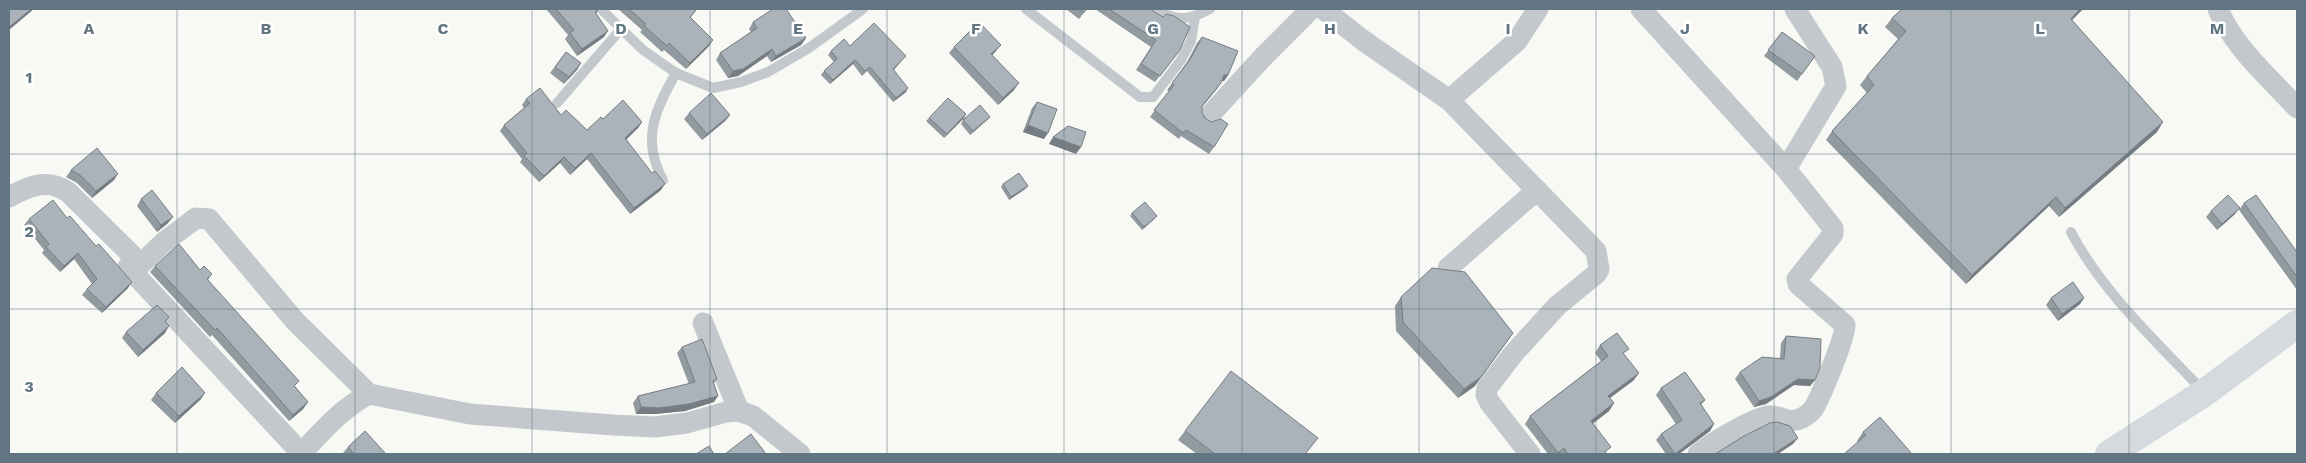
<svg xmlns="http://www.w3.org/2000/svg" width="2306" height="463" font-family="'Work Sans',sans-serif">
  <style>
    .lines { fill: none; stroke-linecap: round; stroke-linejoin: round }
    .lane { stroke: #c3c8cc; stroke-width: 10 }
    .street { stroke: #c3c8cc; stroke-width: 21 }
    .secondary { stroke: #d5dade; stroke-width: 28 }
    .wall { fill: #919a9f }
    .shaded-wall { fill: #767d82 }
    .building { fill: #a9b3b9; stroke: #767d82 }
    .grid { fill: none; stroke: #617582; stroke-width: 1; stroke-opacity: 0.55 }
    .grid-label { font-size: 16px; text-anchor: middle; font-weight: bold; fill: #617582; stroke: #fff; stroke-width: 5; stroke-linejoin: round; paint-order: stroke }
  </style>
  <rect width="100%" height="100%" fill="#f8f8f5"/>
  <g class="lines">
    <g class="lane">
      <polyline points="601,9 643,50 676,73 713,88 741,82 768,72 809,48 863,9"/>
      <polyline points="1026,9 1140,97 1153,97 1181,60 1191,41 1195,17"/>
      <path d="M1152 9C1176 20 1187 22 1210 9"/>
      <polyline points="557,103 621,29"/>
      <path d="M663 180C641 139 655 110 676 73"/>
      <path d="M2071 232C2102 292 2158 343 2204 392"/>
    </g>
    <g class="street">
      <polyline points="1323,9 1364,41 1449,100 1596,251 1599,269 1596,274 1557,306 1514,353 1487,388 1486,395 1490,403 1530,454"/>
      <path d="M1641 9 1786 169 1833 228V234L1797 279 1798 284 1845 325C1845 339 1821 395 1814 408 1811 412 1806 416 1802 418 1788 425 1782 415 1769 416 1753 418 1711 443 1698 454"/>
      <path d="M2218 9C2234 48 2269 77 2297 108"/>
      <polyline points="1449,100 1517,41 1538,9"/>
      <polyline points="1209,116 1264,56 1311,9"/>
      <polyline points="1786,169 1836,86 1832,67 1795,9"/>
      <path d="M9 197C29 186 47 178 68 192L141 264 164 242 196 218 209 219 295 321 369 394"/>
      <polyline points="128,267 302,454"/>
      <polyline points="1448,268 1537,190"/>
      <polyline points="703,323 739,411"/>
      <path d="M301 454C322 431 341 409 369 394L470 414 613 425 655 427 687 423 726 412 739 411 753 416 800 454"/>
    </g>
    <polyline class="secondary" points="2109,454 2204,393 2297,324"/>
  </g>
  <g class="wall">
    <polygon points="546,9 599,9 596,14 604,37 577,56 565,39 568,35"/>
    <polygon points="618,9 697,9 691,17 709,46 686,69 664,50 662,52 640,32 642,30"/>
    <polygon points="1066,9 1087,9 1079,19"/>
    <polygon points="1095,9 1150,9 1180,50 1155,82 1136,70 1151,47"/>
    <polygon points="1902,9 2083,9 2072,20 2157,132 2059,217 2049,206 1966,284 1826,140 1832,131 1867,93 1860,85 1867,76 1898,39 1885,27 1892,18"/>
    <polygon points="753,22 806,38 801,45 771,62 767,56 738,76 728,78 716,60 720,53 751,32 749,29"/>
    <polygon points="1782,32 1815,56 1797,81 1764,56"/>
    <polygon points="1202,37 1228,75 1224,81 1222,81 1217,89 1202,107 1202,113 1214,147 1209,154 1181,136 1179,139 1150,117 1169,91 1167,90 1187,62 1197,43"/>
    <polygon points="850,46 906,56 894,70 906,92 893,102 867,71 862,76 853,64 830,84 821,75 824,71 834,62 828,55 831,51"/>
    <polygon points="954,47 996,51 992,55 1014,90 998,105 949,53"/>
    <polygon points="566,52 581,63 564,84 550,73"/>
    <polygon points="526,99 561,115 587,130 603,119 642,122 638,128 626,140 661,190 630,214 587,159 570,175 560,163 539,182 520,162 522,159 500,131 504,125 524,108 522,105"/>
    <polygon points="1037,102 1044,139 1023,132 1032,108"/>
    <polygon points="689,113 730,115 725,121 702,140 684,119"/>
    <polygon points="990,117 987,120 970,135 961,124 963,120"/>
    <polygon points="929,118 964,118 944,138 926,121"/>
    <polygon points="71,170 114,180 92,198 77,183 66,177"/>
    <polygon points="1003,184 1028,186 1025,189 1009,200 1001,187"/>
    <polygon points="141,199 168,223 157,232 137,206"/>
    <polygon points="2244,203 2297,252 2297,290 2239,210"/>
    <polygon points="2211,211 2235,214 2217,230 2206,217"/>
    <polygon points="1132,213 1157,216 1154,219 1142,230 1130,216"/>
    <polygon points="67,218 128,288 102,313 82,295 87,289 92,284 74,259 60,272 42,253 44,250 24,225 29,219"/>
    <polygon points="155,266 200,270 212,274 208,280 308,402 303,409 289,421 212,335 210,337 150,272"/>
    <polygon points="1401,297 1475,386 1458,398 1396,331 1395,306"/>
    <polygon points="2051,298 2084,298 2080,304 2058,321 2046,305"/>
    <polygon points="169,317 166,321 165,333 138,357 122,338 126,332"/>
    <polygon points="1786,336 1815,380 1810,386 1794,385 1766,404 1754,407 1735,379 1740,372 1780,358 1781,343"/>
    <polygon points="1600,345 1625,355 1634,380 1610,398 1614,403 1609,411 1593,423 1606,454 1548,454 1525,424 1530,416 1601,361 1595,353"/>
    <polygon points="682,347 717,379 714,383 714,402 685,411 655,414 636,414 633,403 638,396 689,384 677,353"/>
    <polygon points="1661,388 1705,400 1701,405 1714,424 1710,431 1679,454 1666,454 1656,440 1661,434 1676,424 1656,395"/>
    <polygon points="156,393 201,399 175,423 151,400"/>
    <polygon points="1185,431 1306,454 1197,454 1178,440"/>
    <polygon points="1863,432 1912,454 1858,442 1857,441"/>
    <polygon points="348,447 386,454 344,454 343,453"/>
  </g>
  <g class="shaded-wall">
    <polygon points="31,9 34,9 9,30 9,27"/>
    <polygon points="2080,9 2083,9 2064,28 2071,19"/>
    <polygon points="608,31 604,37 577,56 582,49"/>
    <polygon points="806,38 801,45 771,62 776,56"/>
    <polygon points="713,40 709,46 686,69 690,63"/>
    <polygon points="1001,45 996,51 987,61 991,54"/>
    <polygon points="772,49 767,56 738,76 728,78 733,71"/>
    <polygon points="855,60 853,64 830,84 833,80"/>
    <polygon points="581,63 577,70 564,84 569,77"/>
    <polygon points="1224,75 1228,75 1224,81 1220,81"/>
    <polygon points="1019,83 1014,90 998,105 1003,98"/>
    <polygon points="908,88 906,92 893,102 896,98"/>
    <polygon points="966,114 964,118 944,138 947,134"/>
    <polygon points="730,115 725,121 702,140 707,134"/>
    <polygon points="990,117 987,120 970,135 973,131"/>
    <polygon points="642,122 638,128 621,144 625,138"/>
    <polygon points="2163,122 2157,132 2059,217 2065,208"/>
    <polygon points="1028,125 1048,133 1044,139 1023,132"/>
    <polygon points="1053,137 1081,147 1076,154 1049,144"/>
    <polygon points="591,153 587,159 570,175 575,168"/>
    <polygon points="564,157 560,163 539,182 544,176"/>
    <polygon points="118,174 114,180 92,198 96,191"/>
    <polygon points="665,184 661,190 630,214 634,208"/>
    <polygon points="1028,186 1025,189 1009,200 1011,197"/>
    <polygon points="2056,197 2049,206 1966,284 1972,275"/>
    <polygon points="2240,208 2235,214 2217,230 2222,224"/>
    <polygon points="1157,216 1154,219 1142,230 1144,227"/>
    <polygon points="173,217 168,223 157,232 161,225"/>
    <polygon points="78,253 74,259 60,272 64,266"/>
    <polygon points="132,282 128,288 102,313 106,307"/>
    <polygon points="2084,298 2080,304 2058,321 2062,314"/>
    <polygon points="169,326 165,333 138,357 143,350"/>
    <polygon points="1513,333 1475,386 1458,398 1464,389"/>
    <polygon points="1639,373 1634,380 1603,403 1608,396"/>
    <polygon points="1798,379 1815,380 1810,386 1794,385 1766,404 1754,407 1759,401"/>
    <polygon points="205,393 201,399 175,423 179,416"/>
    <polygon points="718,396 714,402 685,411 655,414 636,414 641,407"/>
    <polygon points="308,402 303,409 289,421 293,415"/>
    <polygon points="1614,403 1609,411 1586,429 1591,421"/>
    <polygon points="1714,424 1710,431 1679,454 1675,454"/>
    <polygon points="1798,438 1793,444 1778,454 1773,454"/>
  </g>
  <g class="building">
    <polygon points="9,9 31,9 9,27"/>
    <polygon points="556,9 599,9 595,12 608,31 582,49 570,33 574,30"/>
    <polygon points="629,9 697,9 690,17 713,40 690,63 669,43 667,46 644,26 646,24"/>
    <polygon points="773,9 786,9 806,38 776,56 772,49 743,69 733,71 720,53 757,28 753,22"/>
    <polygon points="1079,9 1087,9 1084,12"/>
    <polygon points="1109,9 1150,9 1163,17 1166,14 1174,16 1190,27 1180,50 1160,76 1141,64 1156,40"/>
    <polygon points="1902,9 2080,9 2071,19 2163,122 2065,208 2056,197 1972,275 1832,131 1874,85 1867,76 1906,31 1892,18"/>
    <polygon points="979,22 1001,45 991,54 1019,83 1003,98 954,47"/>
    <polygon points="874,23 906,56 893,69 908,88 896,98 870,67 865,71 855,60 833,80 824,71 837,59 831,51 844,39 850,46"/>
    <polygon points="1782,32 1815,56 1802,74 1768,50"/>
    <polygon points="1202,37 1238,51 1228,75 1224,75 1221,83 1202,106 1202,113 1206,119 1211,122 1221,119 1228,124 1214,147 1186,130 1183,133 1154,110 1174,85 1172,83 1191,58"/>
    <polygon points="566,52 581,63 569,77 555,67"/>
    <polygon points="540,88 561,115 566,110 587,130 601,117 603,119 623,100 642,122 625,138 652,173 655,171 665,184 634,208 591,153 575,168 564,157 544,176 524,156 527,153 504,125 530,103 526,99"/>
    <polygon points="711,93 730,115 707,134 689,113"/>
    <polygon points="948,98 966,114 947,134 929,118"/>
    <polygon points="1037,102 1057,109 1048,133 1028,125"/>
    <polygon points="980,105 990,117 973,131 963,120"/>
    <polygon points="1068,126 1086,132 1081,147 1053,137"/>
    <polygon points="97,148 118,174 96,191 81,176 71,170"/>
    <polygon points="1019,173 1028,186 1011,197 1003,184"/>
    <polygon points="152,190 173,217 161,225 141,199"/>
    <polygon points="2228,195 2240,208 2222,224 2211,211"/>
    <polygon points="2256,195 2297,252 2297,277 2244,203"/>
    <polygon points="53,200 67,218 70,216 96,246 99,244 132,282 106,307 87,289 97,279 78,253 64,266 46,247 49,244 29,219"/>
    <polygon points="1145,202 1157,216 1144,227 1132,213"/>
    <polygon points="179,244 200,270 204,266 212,274 207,279 299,381 294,386 308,402 293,415 217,328 215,330 155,266"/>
    <polygon points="1432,268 1465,272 1513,333 1481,377 1464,389 1403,322 1401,297"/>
    <polygon points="2073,282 2084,298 2062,314 2051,298"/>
    <polygon points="157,305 169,317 165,321 169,326 143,350 126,332"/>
    <polygon points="1617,333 1629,349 1623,353 1639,373 1608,396 1614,403 1591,421 1611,447 1605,452 1606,454 1568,454 1564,448 1558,453 1530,416 1608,356 1600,345"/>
    <polygon points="1786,336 1821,339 1820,368 1815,380 1798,379 1771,397 1759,401 1740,372 1762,357 1784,359"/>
    <polygon points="702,339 717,379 713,381 718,396 689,404 659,408 641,407 638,396 695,382 682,347"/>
    <polygon points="182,367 205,393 179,416 156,393"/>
    <polygon points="1231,371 1318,438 1305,454 1215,454 1185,431"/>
    <polygon points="1685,372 1705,400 1700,403 1714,424 1675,454 1661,434 1682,420 1661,388"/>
    <polygon points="1880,417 1912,454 1844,454 1866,435 1863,432"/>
    <polygon points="1777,422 1790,426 1798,438 1773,454 1715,454 1744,436 1770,423"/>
    <polygon points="365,431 386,454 354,454 348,447"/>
    <polygon points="751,434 766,454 725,454"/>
    <polygon points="709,446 714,454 696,454"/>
  </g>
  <path class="grid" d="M177 9V454M355 9V454M532 9V454M710 9V454M887 9V454M1064 9V454M1242 9V454M1419 9V454M1596 9V454M1774 9V454M1951 9V454M2129 9V454M9 154H2297M9 309H2297"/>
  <g class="grid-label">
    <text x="89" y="34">A</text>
    <text x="266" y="34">B</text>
    <text x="443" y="34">C</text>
    <text x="621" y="34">D</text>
    <text x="798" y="34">E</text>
    <text x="976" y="34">F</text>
    <text x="1153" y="34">G</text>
    <text x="1330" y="34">H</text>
    <text x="1508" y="34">I</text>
    <text x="1685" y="34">J</text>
    <text x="1863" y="34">K</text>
    <text x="2040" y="34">L</text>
    <text x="2217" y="34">M</text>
    <text x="29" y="83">1</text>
    <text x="29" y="237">2</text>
    <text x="29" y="392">3</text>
  </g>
  <rect width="2306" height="463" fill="none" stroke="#617582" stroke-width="20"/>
</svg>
